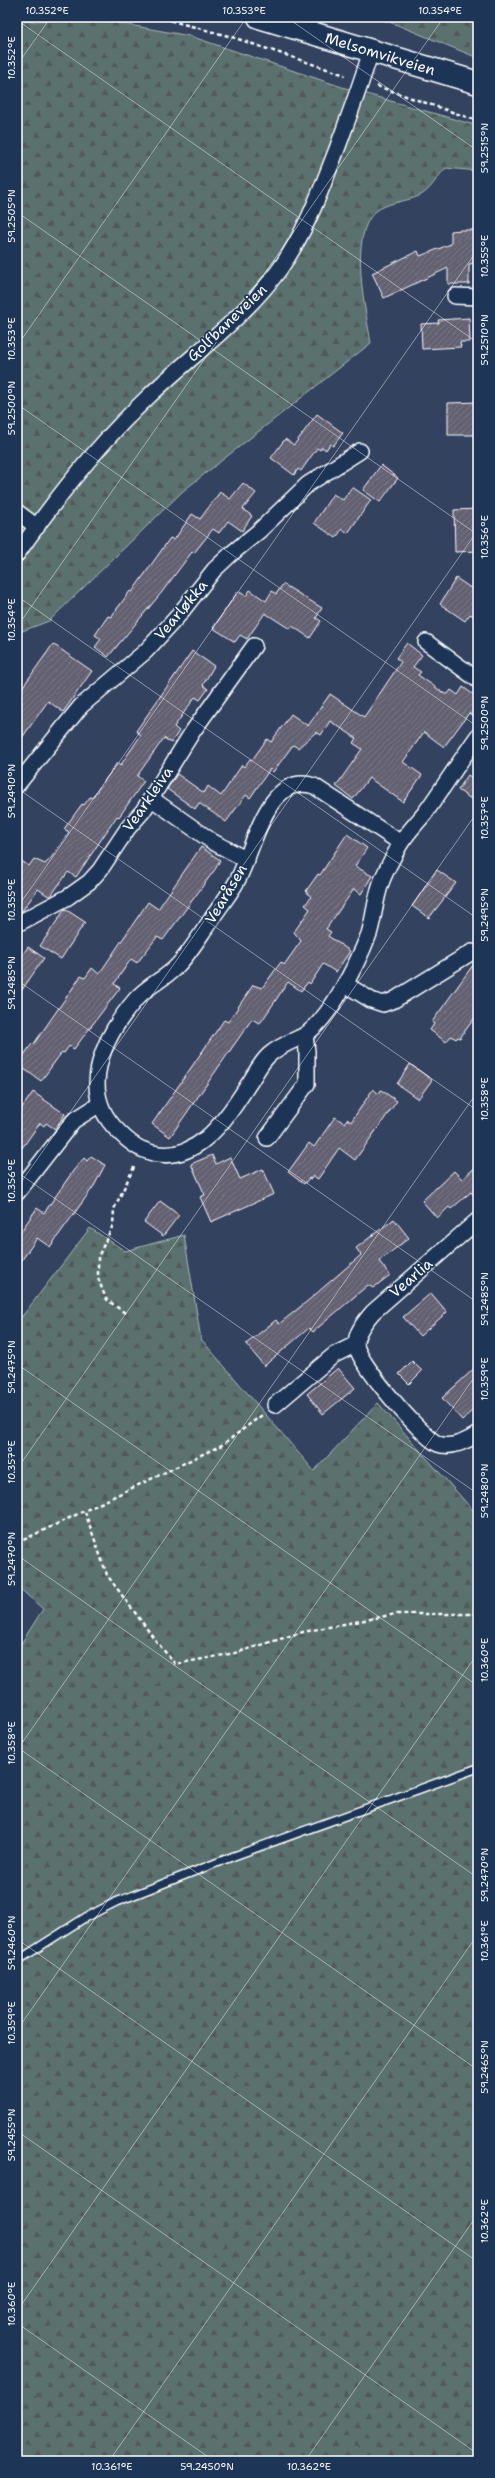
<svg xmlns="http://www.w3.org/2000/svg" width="495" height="2478" font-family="'Shantell Sans',sans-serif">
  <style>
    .forest { fill: url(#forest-firs); stroke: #acb8b6 }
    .building { fill: url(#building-hatch); stroke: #fff }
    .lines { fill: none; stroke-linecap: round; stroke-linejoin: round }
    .service-casing { stroke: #fff; stroke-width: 10 }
    .minor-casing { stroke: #fff; stroke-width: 18 }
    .primary-casing { stroke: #fff; stroke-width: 25 }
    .path { stroke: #fff; stroke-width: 2.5; stroke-dasharray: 4 3; stroke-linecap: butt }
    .service { stroke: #1d3557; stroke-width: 7 }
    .minor { stroke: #1d3557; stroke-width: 15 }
    .primary { stroke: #1d3557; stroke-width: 22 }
    .ticks { fill: none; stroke: #fff; stroke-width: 1; stroke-opacity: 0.45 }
    .labels { text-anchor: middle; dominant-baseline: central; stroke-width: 3.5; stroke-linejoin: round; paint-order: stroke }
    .street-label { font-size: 15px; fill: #fff; stroke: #1d3557 }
    .neatline { fill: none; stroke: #fff; stroke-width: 1.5 }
    .ticks-label { font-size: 10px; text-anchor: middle; fill: #fff }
  </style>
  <defs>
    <pattern id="forest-firs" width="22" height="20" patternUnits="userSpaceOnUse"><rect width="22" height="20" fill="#5a716d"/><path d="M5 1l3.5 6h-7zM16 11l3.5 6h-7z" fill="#515958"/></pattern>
    <pattern id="building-hatch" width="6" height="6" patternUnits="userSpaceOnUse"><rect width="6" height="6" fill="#646071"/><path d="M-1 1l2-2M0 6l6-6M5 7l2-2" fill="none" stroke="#7b7886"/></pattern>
  </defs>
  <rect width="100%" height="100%" fill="#32425f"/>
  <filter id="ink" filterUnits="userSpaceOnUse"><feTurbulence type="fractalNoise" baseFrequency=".025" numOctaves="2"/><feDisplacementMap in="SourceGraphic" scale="8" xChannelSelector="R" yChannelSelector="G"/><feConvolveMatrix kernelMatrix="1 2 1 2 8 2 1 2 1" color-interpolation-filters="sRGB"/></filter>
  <g filter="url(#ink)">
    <g class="forest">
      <polygon points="373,17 478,17 478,58 395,24"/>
      <path d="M90 18 190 36 342 87 478 126V171L446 168C436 177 431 191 419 196 405 202 387 202 375 212 348 236 366 312 371 343L183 491 49 621 17 633V22Z"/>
      <polygon points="90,1228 125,1251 184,1235 201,1339 314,1471 378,1403 478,1516 478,2461 17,2461 17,1650 43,1609 17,1586 17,1323"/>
    </g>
    <g class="building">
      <polygon points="461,230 478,230 478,263 469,264 469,284 448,284 448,268 384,298 372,273 418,251 420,256 451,244 451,231"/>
      <polygon points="469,318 470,342 460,342 461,347 422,349 421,324 439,323 438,320"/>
      <polygon points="478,402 478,435 448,435 448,403"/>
      <polygon points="317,414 343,433 333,446 330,444 326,450 322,447 320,450 317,448 301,471 298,469 294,475 271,458 285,439 294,445"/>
      <polygon points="381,465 398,478 380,502 363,490"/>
      <polygon points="243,483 256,493 243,509 252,516 242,531 228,521 219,533 213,529 194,553 192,552 162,592 108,657 95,647 101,639 95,635 108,616 111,617 130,591 132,592 170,538 174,540 192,514 200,519 220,492 230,499"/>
      <polygon points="352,487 371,500 348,533 342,529 336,538 314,523 333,494 343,500"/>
      <polygon points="478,509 478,551 455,552 454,510"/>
      <polygon points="456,578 478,593 478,619 470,614 465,621 440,604"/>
      <polygon points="283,584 322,608 316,618 321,621 310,638 292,626 290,629 265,613 247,639 240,635 235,642 213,628 238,591 246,596 250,590 266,601 272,591 276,594"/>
      <polygon points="407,643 422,655 413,667 421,672 418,675 445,694 448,694 451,690 458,695 463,687 478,698 478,720 469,713 444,747 424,732 403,762 422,775 403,802 369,778 353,799 336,786 362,749 353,743 356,738 330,721 321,735 316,732 298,748 293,745 273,772 270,769 250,798 246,795 226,822 199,803 195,809 167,789 177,774 204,793 208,786 221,796 242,765 244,767 250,759 252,760 267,739 271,742 291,714 308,726 330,694 364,717 401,662 396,658"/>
      <polygon points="53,644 92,671 63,712 48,701 17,745 17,695"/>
      <polygon points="192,651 214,666 203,685 208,689 200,700 195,697 174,727 179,731 171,743 164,738 137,776 144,781 119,817 117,816 76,877 68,872 50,897 38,889 22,911 17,914 17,858 29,866 34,859 45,864 51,858 69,832 64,829 82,804 84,805 90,797 92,798 117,763 120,766 141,735 136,731"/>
      <polygon points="468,775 478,782 478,788 471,799 458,790"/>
      <polygon points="347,834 367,848 355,866 372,876 361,894 354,889 326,929 331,932 328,936 350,951 336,972 323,964 310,984 308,982 301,991 288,982 261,1022 259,1023 252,1019 170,1137 152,1124 224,1020 228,1022 253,985 262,988 281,962 284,965 301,941 294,932 310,909 305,905 311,897 306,891 318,874 320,875"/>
      <polygon points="201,847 220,860 216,868 163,940 157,937 137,963 131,959 114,984 120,988 74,1049 69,1046 64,1053 62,1052 41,1081 17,1064 32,1044 33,1045 81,976 85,978 92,968 99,974 148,902 158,909"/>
      <polygon points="437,870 456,883 429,918 412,906"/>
      <polygon points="65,909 85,922 61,959 40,946"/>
      <polygon points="28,947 44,958 17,997 17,963"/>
      <polygon points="478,958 478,1013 460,1038 458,1037 456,1039 451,1036 446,1042 430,1030 434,1024 432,1022"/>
      <polygon points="410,1064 432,1080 418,1099 397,1084"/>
      <polygon points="373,1089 379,1094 381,1090 397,1101 355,1160 339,1148 318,1179 313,1176 311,1179 309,1178 304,1184 288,1172 309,1143 314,1147 335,1117 344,1123 347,1119 351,1122"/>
      <polygon points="33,1092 65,1114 55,1129 46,1123 44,1126 40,1123 17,1155 17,1115"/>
      <polygon points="212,1155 216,1164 230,1157 240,1179 263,1169 274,1194 211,1222 200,1197 205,1195 191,1164"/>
      <polygon points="91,1156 105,1165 94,1186 50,1247 37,1238 17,1267 17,1237 37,1208 44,1213 73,1171 84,1158 87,1161"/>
      <polygon points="478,1165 478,1200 471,1192 451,1209 449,1207 437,1218 422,1201 454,1171 462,1179"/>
      <polygon points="160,1201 179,1215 163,1236 144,1222"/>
      <polygon points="394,1219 409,1238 379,1261 390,1275 373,1288 368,1285 313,1332 309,1328 264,1366 246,1344 276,1320 279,1324 310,1299 361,1255 356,1248"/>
      <polygon points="431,1293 447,1312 420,1336 403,1317"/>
      <polygon points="412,1361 422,1371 409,1384 399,1374"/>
      <polygon points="478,1365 478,1405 462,1420 442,1398"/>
      <polygon points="338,1368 355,1388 323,1414 307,1394"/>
    </g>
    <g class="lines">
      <defs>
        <polyline id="service" points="17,1961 86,1917 116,1902 234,1856 478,1768"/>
        <g id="minor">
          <polyline points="455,296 478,297"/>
          <polyline points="17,512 37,527"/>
          <path d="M17 554C56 498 98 444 148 397 191 356 243 319 279 270 305 234 321 190 337 149 349 116 361 84 371 51"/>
          <polyline points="426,642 478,680"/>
          <polyline points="17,785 81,706 146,651 178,616 214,570 231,554 259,531 308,484 360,451"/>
          <polyline points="152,799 213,842 247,860"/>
          <path d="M401 843 314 786C266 771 254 851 237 881 230 894 219 907 211 920 200 935 190 953 177 966 165 979 148 985 136 999 104 1036 76 1092 119 1132 126 1139 135 1147 144 1150 193 1170 226 1120 248 1085 255 1075 260 1063 269 1055 278 1047 290 1042 301 1037 328 1024 358 962 369 934 374 918 375 900 381 883 385 871 393 858 399 846 406 834 416 824 425 813 443 788 460 761 478 736"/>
          <polyline points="17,924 68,897 89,882 100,870 128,828 143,811 193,731 254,646"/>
          <polyline points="345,984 371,1000 383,1004 394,1000 472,952"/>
          <polyline points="267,1138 307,1084 307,1051 305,1035"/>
          <polyline points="17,1193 73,1121 100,1104"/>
          <path d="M478 1220 373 1312C366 1320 356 1332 356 1344 356 1361 422 1437 438 1444 451 1449 467 1441 478 1434"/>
          <polyline points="275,1405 334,1355 356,1344"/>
        </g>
        <polyline id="primary" points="259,17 478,83"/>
      </defs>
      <use href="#service" class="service-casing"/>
      <use href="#minor" class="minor-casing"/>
      <use href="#primary" class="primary-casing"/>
      <g class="path">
        <polyline points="157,17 232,37 345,75"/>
        <polyline points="377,86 478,121"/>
        <polyline points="125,1313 106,1299 98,1278 98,1257 113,1225 114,1209 135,1165"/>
        <polyline points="85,1512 107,1575 156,1641 175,1664 235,1653 303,1632 396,1614 478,1614"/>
        <polyline points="17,1543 222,1445 262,1415"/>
      </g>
      <use href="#service" class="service"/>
      <use href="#minor" class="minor"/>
      <use href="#primary" class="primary"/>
    </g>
  </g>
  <path class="ticks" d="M286 17 478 151M17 20 478 343M17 65 51 17M17 212 478 535M17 346 247 17M17 404 478 727M17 596 478 919M17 627 444 17M17 788 478 1111M17 908 478 249M17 980 478 1303M17 1172 478 1494M17 1188 478 530M17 1364 478 1686M17 1469 478 811M17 1555 478 1878M17 1747 478 2070M17 1750 478 1091M17 1939 478 2262M17 2030 478 1372M17 2131 478 2454M17 2311 478 1653M17 2323 214 2461M109 2461 478 1934M305 2461 478 2214"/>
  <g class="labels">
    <g class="street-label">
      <text transform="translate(380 54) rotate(17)">Melsomvikveien</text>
      <text transform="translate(227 323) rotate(-44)">Golfbaneveien</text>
      <text transform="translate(181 610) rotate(-50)">Vearløkka</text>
      <text transform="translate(148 799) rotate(-55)">Vearkleiva</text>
      <text transform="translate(226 894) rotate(-59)">Vearåsen</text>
      <text transform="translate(411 1278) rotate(-41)">Vearlia</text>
    </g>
  </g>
  <rect width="495" height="2478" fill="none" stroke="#1d3557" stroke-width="44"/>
  <rect x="22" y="22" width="451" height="2434" class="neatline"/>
  <g class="ticks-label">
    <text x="47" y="14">10.352°E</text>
    <text x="244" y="14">10.353°E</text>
    <text x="440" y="14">10.354°E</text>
    <text transform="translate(11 58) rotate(-90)" y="4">10.352°E</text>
    <text transform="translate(484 148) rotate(-90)" y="4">59.2515°N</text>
    <text transform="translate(11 216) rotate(-90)" y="4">59.2505°N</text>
    <text transform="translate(484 256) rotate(-90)" y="4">10.355°E</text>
    <text transform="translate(11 339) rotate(-90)" y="4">10.353°E</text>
    <text transform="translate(484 340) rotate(-90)" y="4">59.2510°N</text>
    <text transform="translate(11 408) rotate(-90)" y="4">59.2500°N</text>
    <text transform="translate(484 537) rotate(-90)" y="4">10.356°E</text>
    <text transform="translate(11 620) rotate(-90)" y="4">10.354°E</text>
    <text transform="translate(484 723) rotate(-90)" y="4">59.2500°N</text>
    <text transform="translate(11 791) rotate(-90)" y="4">59.2490°N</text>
    <text transform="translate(484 818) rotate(-90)" y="4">10.357°E</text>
    <text transform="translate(11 900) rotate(-90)" y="4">10.355°E</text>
    <text transform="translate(484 915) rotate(-90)" y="4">59.2495°N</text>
    <text transform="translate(11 983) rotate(-90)" y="4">59.2485°N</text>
    <text transform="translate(484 1099) rotate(-90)" y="4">10.358°E</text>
    <text transform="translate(11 1181) rotate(-90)" y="4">10.356°E</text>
    <text transform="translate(484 1299) rotate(-90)" y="4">59.2485°N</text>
    <text transform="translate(11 1367) rotate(-90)" y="4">59.2475°N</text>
    <text transform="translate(484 1379) rotate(-90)" y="4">10.359°E</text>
    <text transform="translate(11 1462) rotate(-90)" y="4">10.357°E</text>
    <text transform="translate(484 1491) rotate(-90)" y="4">59.2480°N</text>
    <text transform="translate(11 1559) rotate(-90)" y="4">59.2470°N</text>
    <text transform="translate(484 1660) rotate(-90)" y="4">10.360°E</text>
    <text transform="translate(11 1743) rotate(-90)" y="4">10.358°E</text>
    <text transform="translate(484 1875) rotate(-90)" y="4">59.2470°N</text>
    <text transform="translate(484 1941) rotate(-90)" y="4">10.361°E</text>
    <text transform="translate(11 1943) rotate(-90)" y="4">59.2460°N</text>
    <text transform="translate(11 2023) rotate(-90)" y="4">10.359°E</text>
    <text transform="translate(484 2067) rotate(-90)" y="4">59.2465°N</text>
    <text transform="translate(11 2135) rotate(-90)" y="4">59.2455°N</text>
    <text transform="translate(484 2221) rotate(-90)" y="4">10.362°E</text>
    <text transform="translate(11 2304) rotate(-90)" y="4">10.360°E</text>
    <text x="112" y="2470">10.361°E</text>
    <text x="207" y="2470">59.2450°N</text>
    <text x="309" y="2470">10.362°E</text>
  </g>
</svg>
